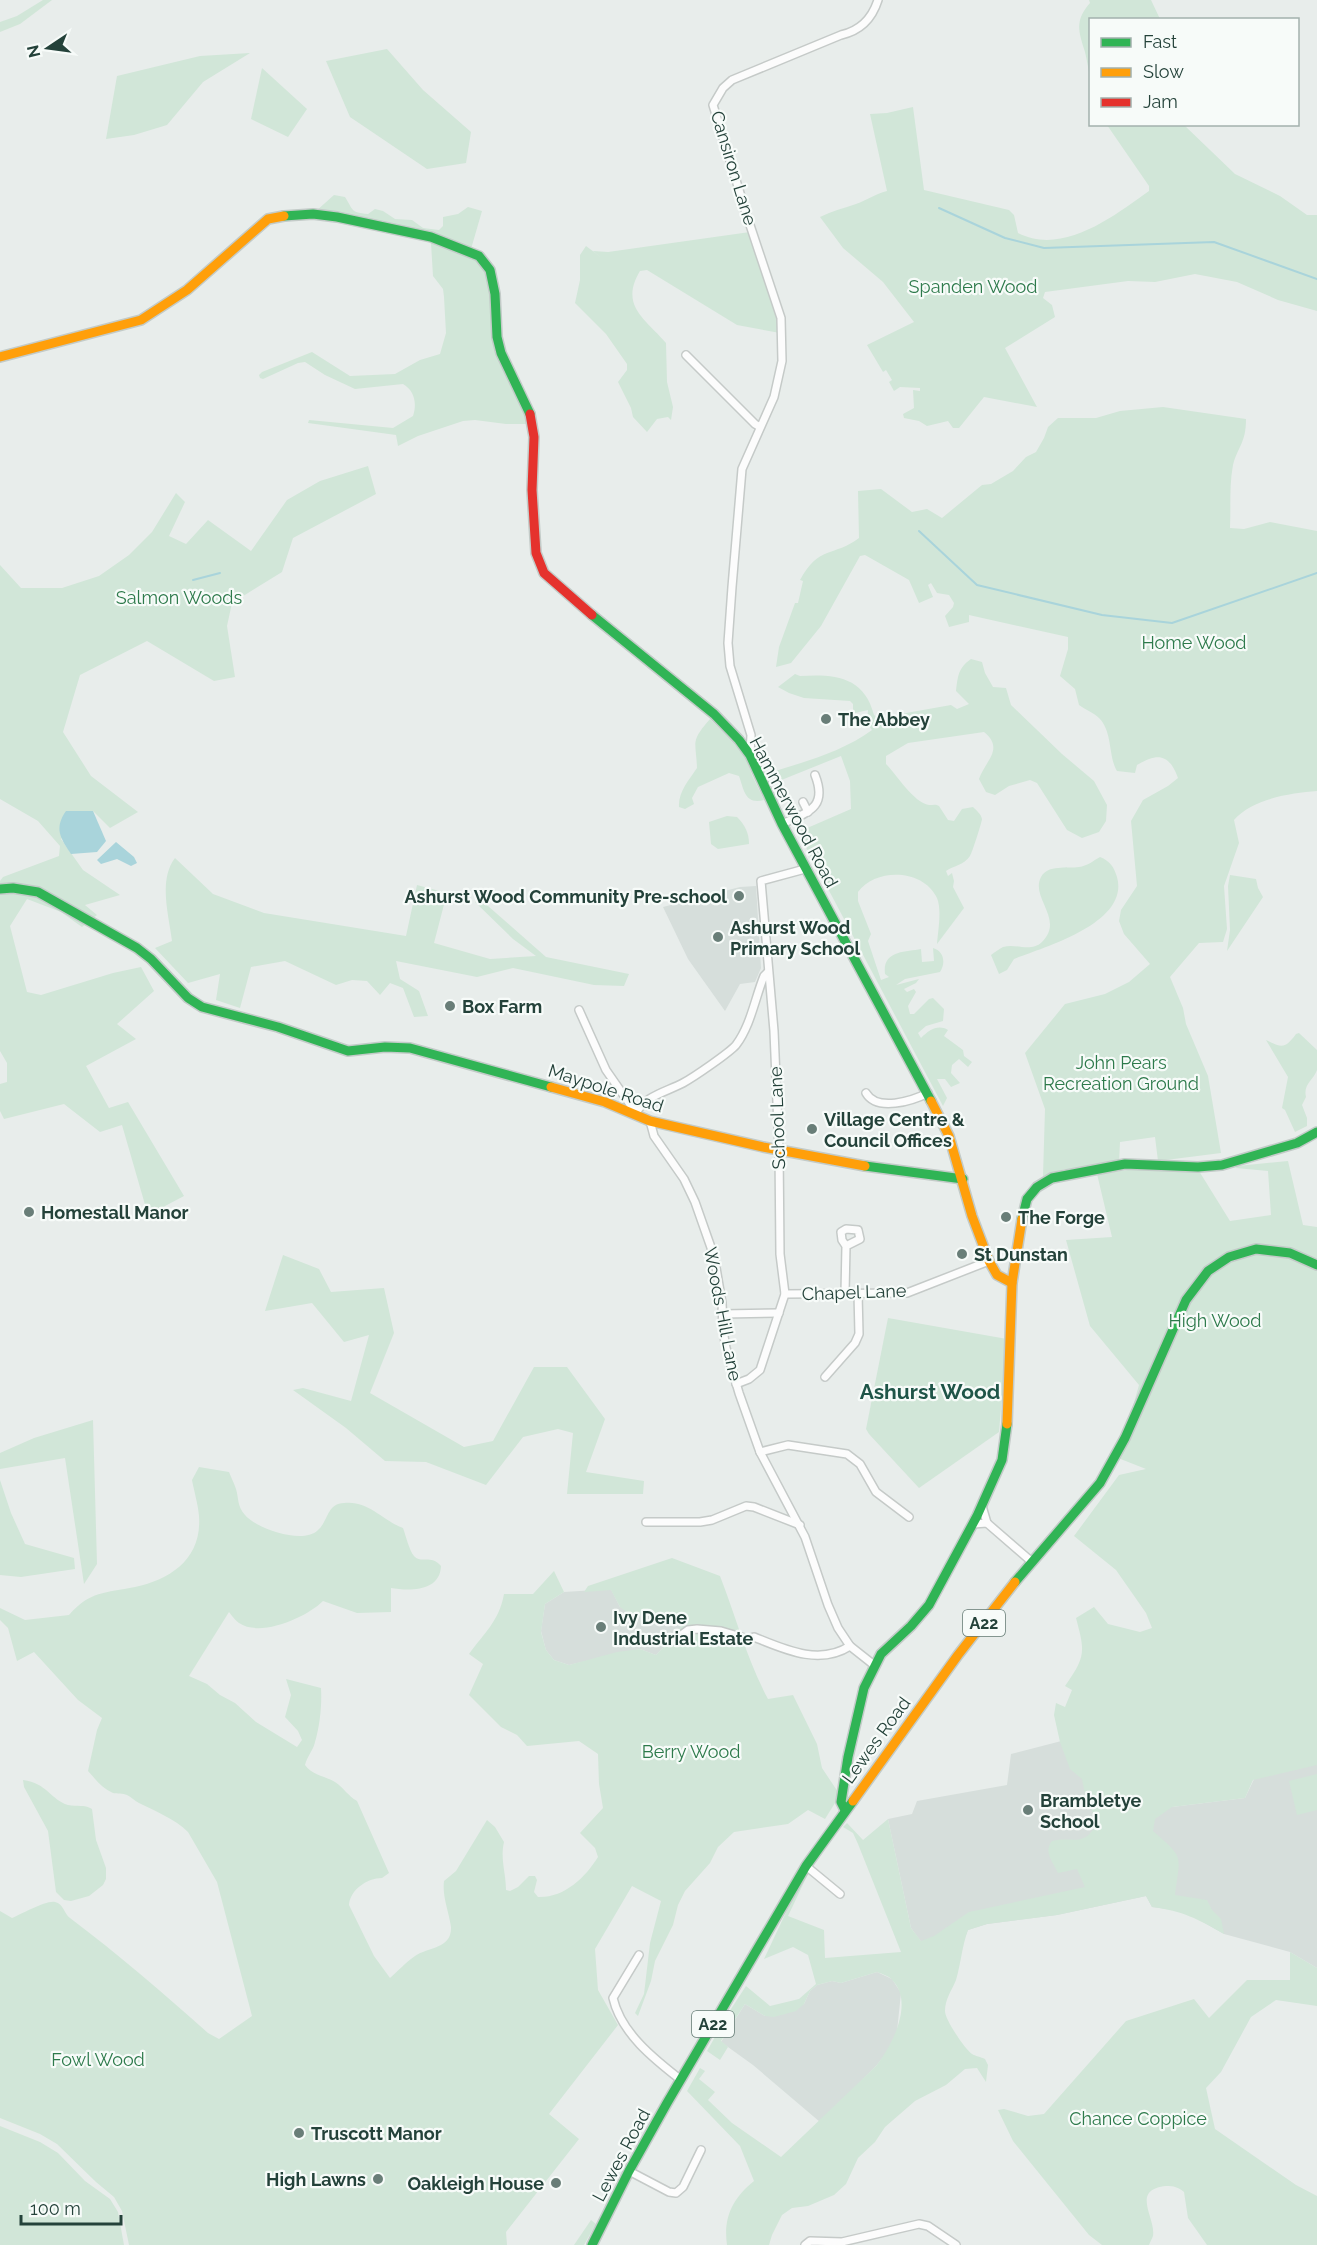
<svg xmlns="http://www.w3.org/2000/svg" width="1317" height="2245" font-family="Raleway,sans-serif">
  <style>
    .built { fill: #d6dedb }
    .green { fill: #d1e6d8 }
    .water { fill: #a9d4db }
    .lines { fill: none; stroke-linecap: round; stroke-linejoin: round }
    .stream { stroke: #a9d4db; stroke-width: 2 }
    .street-casing { stroke: #c5cac8; stroke-width: 10 }
    .fast-casing { stroke: #c3cbc8; stroke-width: 12 }
    .slow-casing { stroke: #c3cbc8; stroke-width: 12 }
    .jam-casing { stroke: #c3cbc8; stroke-width: 12 }
    .street { stroke: #fcfcfc; stroke-width: 7 }
    .fast { stroke: #30b455; stroke-width: 9 }
    .slow { stroke: #ff9f0a; stroke-width: 9 }
    .jam { stroke: #e5322d; stroke-width: 9 }
    .poi-dot { fill: #697e78; stroke: #f7fbf9; stroke-width: 2 }
    .labels { text-anchor: middle; dominant-baseline: central; stroke-width: 4.5; stroke-linejoin: round; paint-order: stroke }
    .shield { fill: #f7fbf9; stroke: #637a73; stroke-width: 1.5 }
    .shield-label { font-size: 16px; font-weight: bold; fill: #24423a }
    .street-label { font-size: 18px; fill: #24423a; stroke: #f7fbf9 }
    .park-label { font-size: 18px; fill: #2d7a4b; stroke: #f7fbf9 }
    .poi-label { font-size: 18px; font-weight: bold; fill: #24423a; stroke: #f7fbf9; text-anchor: start }
    .quarter-label { font-size: 21px; font-weight: bold; fill: #1f5548; stroke: #f7fbf9 }
  </style>
  <rect width="100%" height="100%" fill="#e8edeb"/>
  <g class="built">
    <polygon points="756,886 761,968 755,982 740,984 725,1011 688,959 663,907 740,887"/>
    <polygon points="611,1589 620,1607 660,1613 688,1615 677,1633 656,1655 640,1649 569,1665 554,1660 546,1650 541,1631 545,1604 564,1592"/>
    <polygon points="1317,1648 1317,1968 1290,1952 1224,1934 1196,1918 1175,1910 1152,1907 1146,1896 1057,1915 987,1924 968,1930 962,1945 928,1951 911,1928 888,1819 912,1814 917,1801 1007,1785 1011,1754 1073,1738 1172,1807 1245,1798"/>
    <polygon points="877,1972 892,1979 901,1993 897,2031 888,2051 876,2066 820,2122 753,2065 721,2042 745,2004 765,2016 804,2004 810,1991 817,1985 832,1981 841,1983"/>
  </g>
  <g class="green">
    <polygon points="43,0 52,0 20,24 0,32 0,22 17,16"/>
    <path d="M1089 0H1151L1160 19 1090 20V76C1088 68 1087 60 1085 52 1079 32 1074 21 1090 3Z"/>
    <polygon points="387,49 423,90 471,132 466,163 427,169 350,117 326,61"/>
    <polygon points="250,53 203,82 167,125 134,135 106,139 117,76 200,56"/>
    <polygon points="262,68 307,109 288,137 251,119"/>
    <path d="M913 107 924 190 1009 210 1014 215 1018 233C1063 256 1114 216 1149 191V186L1107 125H1184L1235 174 1280 196 1307 215H1317V311L1278 300 1237 282 1195 274 1155 282 1128 281 1045 292 1043 298 1052 305 1055 317 1005 348 1037 407 984 397 959 428H953L948 421 927 426 919 421 904 418 903 414 914 408 913 390 920 391V388L900 387 894 391 889 382 892 380 886 370 883 372 867 345 914 322 883 282 843 248 820 217C832 211 844 208 856 204 867 200 875 194 887 191L870 114 887 113Z"/>
    <path d="M334 195 345 197C354 211 350 212 368 214L375 209 383 211 395 219 412 220 423 228 439 230 443 226V217L458 214 468 207 482 211 471 249 315 212Z"/>
    <path d="M750 232 778 318 780 333 737 325 647 270 640 271C619 306 646 319 666 343L667 382 673 407 671 420 668 417 657 419 647 432 633 417 631 408 618 382 627 370V364L606 334 575 303 580 280V255L586 246 602 258 593 251 608 252Z"/>
    <path d="M434 241 477 258 489 277 499 357 519 397 530 424H506L475 420 463 421 418 436 398 446 396 435 308 423 309 420 393 428 413 416C417 404 415 391 403 384L355 389 325 375 305 362 298 363 263 379 260 378 259 375 262 372 312 352 350 376 395 374 420 360 440 354 446 333 444 297 443 289 433 276 431 243Z"/>
    <path d="M1163 407 1246 419C1246 443 1238 446 1233 465 1229 486 1231 507 1230 528L1244 529 1270 522 1317 531V791C1290 793 1252 799 1234 820L1239 843 1224 886 1227 929 1223 942 1199 943 1170 977 1183 1008 1186 1024 1208 1076 1221 1153 1158 1161 1155 1137 1120 1142 1119 1162 1070 1172 1065 1169 1043 1176 1045 1109 1025 1053 1065 1004 1105 994 1129 982 1150 964 1124 934 1119 921 1121 910 1137 886 1131 821 1143 800 1168 786 1178 778C1169 753 1157 753 1137 765L1135 773 1117 771C1108 756 1113 732 1099 718 1094 713 1086 710 1079 705L1075 689 1060 676 1068 649V637L969 615V622L949 627 945 616 953 607 954 603 949 595 937 593 931 583 928 585 933 597 919 603 909 580 865 555 860 556 821 626 791 663 776 667 779 647 795 603H798L803 581 800 580C819 545 834 557 859 538L858 491 881 489 912 512 927 509 942 518 982 485 991 484 1013 471 1026 457 1036 452 1044 438 1048 427 1058 418H1096L1120 411Z"/>
    <polygon points="368,466 376,494 293,538 282,572 232,603 227,626 235,677 214,681 147,641 80,675 63,732 91,776 138,812 110,828 93,811 61,839 83,870 120,895 85,905 97,915 82,927 61,912 27,899 10,926 27,992 41,995 113,973 141,967 154,991 117,1024 136,1039 86,1066 109,1108 128,1102 184,1196 148,1215 122,1125 100,1132 64,1104 4,1119 0,1111 0,1084 7,1082 7,1063 0,1051 0,881 3,877 59,856 60,846 38,821 0,799 0,565 21,588 62,588 99,576 129,555 152,532 176,493 185,502 169,536 186,544 208,520 251,551 287,500 320,481"/>
    <path d="M971 659 982 662 985 673 993 687 1006 688 1011 705 1062 754 1094 781 1107 805 1106 821 1099 832 1082 838 1067 830 1037 783 1030 780 1009 786 995 795 986 792 979 779C985 761 1005 749 984 732L908 743 886 756V764C896 774 914 803 929 805 933 805 936 804 939 806L948 820 954 821 962 809 973 807C977 811 981 814 982 819 982 822 972 853 970 856 964 865 953 866 946 871L948 876 952 873 954 881 953 887 964 908 937 944C938 931 942 910 937 898 924 869 876 867 858 892V901L871 934 868 941 881 980 889 977 885 974C882 950 906 952 921 949L922 962 934 961 933 948C944 951 946 963 940 972L905 979 896 985 919 979 916 983 904 989 907 992 914 989 916 992 908 1006 910 1014H914L929 999 933 998 944 1009 943 1021 926 1026 918 1033 921 1038C929 1030 938 1024 948 1030L944 1036 963 1050 964 1056 972 1062 968 1067 959 1059 952 1065 951 1073 960 1083 951 1087 945 1079H937L947 1098 943 1106 798 832 851 809 850 781 841 756 774 783 769 773C804 762 842 752 872 730L867 723 868 710 855 713 853 709V704L850 701 804 698 789 693 778 687 795 674 800 676C834 674 864 676 874 715L878 718 951 705 957 709 969 704 956 691C958 676 958 668 971 659Z"/>
    <path d="M710 719 744 754 752 775 764 800C745 805 744 790 739 776L729 773 698 787 692 798 694 804 685 809 679 807C678 792 689 780 697 768 696 741 690 742 710 719Z"/>
    <path d="M727 816 737 817C745 825 749 833 749 844L718 849 711 844 709 822Z"/>
    <path d="M1100 857C1110 861 1114 867 1117 877 1130 923 1045 947 1014 959L1007 970 999 974 991 955C995 952 999 949 1003 947 1017 943 1030 953 1042 942 1065 919 1030 898 1041 877 1048 864 1067 869 1079 867 1087 866 1093 861 1100 857Z"/>
    <path d="M175 858 213 894 264 913 406 936 417 885 447 893 434 943 490 959 536 956 513 939 475 902 480 899 546 957 629 974 624 986 594 985 513 968 477 977 396 961 400 979 419 991 428 1016 414 1017 403 988 390 983 380 995 367 981 352 980 336 985 285 961 251 967 240 1008 216 1000 220 974 188 983 155 948 172 941C169 916 158 880 175 858Z"/>
    <polygon points="1230,875 1256,879 1258,888 1263,897 1227,951 1230,930 1228,886"/>
    <path d="M1299 1033 1317 1050C1317 1056 1317 1065 1317 1070 1313 1081 1303 1084 1306 1097L1302 1105 1307 1118V1126L1295 1132 1285 1110 1282 1108 1288 1077 1266 1040C1282 1048 1285 1049 1296 1034Z"/>
    <path d="M1288 1161 1303 1225 1317 1227V1765L1253 1780 1245 1798 1172 1807 1155 1819 1153 1831C1185 1859 1180 1854 1175 1895L1207 1900 1212 1910 1221 1919 1224 1934C1198 1919 1183 1911 1152 1907L1146 1896 1057 1915 987 1924 968 1930C962 1946 961 1963 956 1980 952 1990 945 1999 945 2011 945 2020 965 2049 972 2054 975 2056 981 2057 985 2059L988 2065 986 2082 977 2068 965 2069 946 2085 915 2101 885 2127 875 2142 858 2158 846 2184 834 2195 808 2206 792 2208 782 2215 772 2235 769 2245H727C723 2217 733 2198 754 2181L740 2146 687 2091 700 2068 705 2071 699 2079 715 2092 708 2100 732 2123 781 2157 876 2066C892 2046 914 2003 893 1981 890 1976 882 1974 877 1972L841 1983 832 1981 817 1985 810 1991 804 2004 796 2011 774 2017 765 2016 745 2004 721 2041 728 2047 720 2060 707 2051 731 2009 746 1986 770 2006 799 1999 816 1984 808 1955 793 1947 764 1959 805 1872 808 1874 788 1916 824 1930 825 1958 901 1952 858 1844 853 1833 843 1827 847 1823 863 1840 888 1819 911 1928 921 1941 934 1936 969 1912 1085 1887 1077 1869 1058 1873C1053 1862 1043 1851 1052 1841 1073 1836 1083 1848 1096 1825L1092 1810 1086 1799 1082 1779 1070 1769 1060 1742 1054 1715 1056 1703 1065 1707 1072 1690 1065 1686C1086 1656 1085 1652 1076 1618L1094 1607 1108 1624 1140 1632 1152 1628 1146 1613 1116 1570 1074 1536 1119 1475 1146 1469 1118 1458 1139 1385 1090 1326 1066 1240 1112 1237 1097 1174 1144 1168 1199 1171 1230 1221 1271 1215 1268 1171 1236 1168 1237 1166Z"/>
    <polygon points="283,1255 319,1269 331,1292 384,1288 394,1333 370,1393 464,1447 493,1441 534,1367 567,1367 605,1419 586,1472 644,1481 643,1494 567,1494 573,1433 558,1429 523,1437 486,1485 426,1462 385,1461 346,1428 293,1390 303,1388 351,1401 369,1335 344,1342 312,1303 265,1311"/>
    <polygon points="888,1318 1007,1339 999,1432 919,1488 869,1434 866,1429"/>
    <polygon points="93,1420 97,1564 84,1584 65,1458 0,1469 0,1453 34,1438"/>
    <path d="M199 1467 229 1472C231 1477 234 1483 236 1489 239 1499 237 1506 245 1515 257 1529 302 1544 317 1531 329 1521 326 1504 344 1503 368 1500 382 1520 403 1528 406 1536 409 1550 414 1556 421 1564 431 1554 441 1566 440 1592 409 1591 391 1588V1612L357 1613 323 1601C307 1617 261 1638 239 1623 236 1621 232 1616 229 1612L189 1676 207 1684 220 1695 235 1703 256 1722 297 1747 302 1740 298 1731 285 1717 291 1695 286 1679 321 1688C322 1705 320 1725 315 1742 313 1751 307 1756 305 1765 312 1775 325 1776 335 1782 344 1788 348 1796 357 1801L389 1873 382 1878C367 1878 350 1890 349 1905L374 1956 390 1978C398 1971 406 1962 415 1956 428 1947 452 1949 451 1927 449 1912 442 1897 444 1881L456 1871 487 1820 495 1827 504 1842C500 1859 506 1873 506 1890L510 1891 518 1887 529 1876H535L537 1880 534 1892 538 1897C564 1898 585 1878 598 1857L595 1848 580 1833 603 1808 599 1784 598 1754 579 1741 527 1746 517 1735 501 1727 469 1695 483 1664 469 1654C485 1632 499 1621 504 1594H533L554 1571 564 1592 545 1604 541 1632 546 1650 554 1660 569 1665 617 1652 640 1649 656 1655 677 1633 687 1615 660 1613 631 1615 620 1607 611 1590 584 1592 588 1586 672 1558 720 1576C736 1617 747 1660 768 1699L793 1695 817 1744 822 1768 840 1795 825 1819 808 1810 788 1824 734 1832 718 1847 710 1863 685 1891 678 1905 673 1925 655 1961 651 1981 638 2016 635 2013 644 1994 650 1943 661 1901 632 1886 595 1949 598 1990 618 2025 549 2114 579 2139 506 2232 507 2245H129L122 2211 114 2197 96 2182 57 2144 40 2134 0 2118V1911L12 1918C22 1914 46 1900 55 1902 64 1904 64 1914 70 1918 118 1954 163 1993 208 2033L219 2039 252 2016 217 1882 188 1832C175 1819 155 1811 139 1803 135 1801 131 1797 127 1795 123 1793 117 1794 113 1793 102 1788 96 1780 88 1771L97 1730 102 1718 78 1700 34 1652 17 1661 8 1628 0 1620V1608L25 1620 69 1615C90 1591 105 1593 135 1587 172 1579 202 1558 199 1516 198 1504 194 1491 192 1480Z"/>
    <polygon points="0,1480 11,1513 25,1544 74,1558 75,1569 21,1577 0,1575"/>
    <polygon points="1317,1774 1317,1810 1297,1815 1289,1781"/>
    <path d="M23 1780C47 1783 51 1800 68 1805 77 1807 84 1804 92 1809L96 1840 106 1868V1879L103 1885 89 1896 71 1901 64 1900 56 1892 48 1831 24 1787Z"/>
    <path d="M1290 1952 1317 1968V2006L1276 2000 1251 2017 1221 2072 1206 2088 1215 2129 1296 2185 1317 2196V2245H1207L1188 2218 1184 2192C1178 2187 1174 2186 1166 2186 1130 2190 1156 2217 1153 2236 1152 2239 1150 2242 1149 2245H1102L1089 2235 1013 2141 998 2110 1004 2109 1028 2116 1044 2114 1126 2021 1194 1999 1209 2018 1247 1980H1290Z"/>
    <polygon points="0,2126 40,2142 58,2153 85,2181 110,2199 118,2212 124,2245 0,2245"/>
    <polygon points="591,2220 596,2224 584,2245 574,2245"/>
  </g>
  <g class="water">
    <path d="M66 811H93L106 841 97 852 71 854C60 838 54 828 66 811Z"/>
    <polygon points="116,842 134,857 137,863 131,866 117,859 101,864 97,860"/>
  </g>
  <g class="lines">
    <g class="stream">
      <polyline points="939,208 1005,238 1044,248 1214,242 1317,279"/>
      <polyline points="919,531 977,585 1102,615 1172,623 1317,573"/>
      <polyline points="193,580 220,573"/>
    </g>
    <defs>
      <g id="street">
        <polyline points="686,355 755,424 760,427"/>
        <path d="M750 755 751 735 730 666 728 643 732 587 742 469 774 397 782 361 781 318 747 216 713 105 723 88 732 80 841 35C859 31 872 19 878 0"/>
        <polyline points="803,802 808,812"/>
        <path d="M782 824C808 812 828 808 815 775"/>
        <polyline points="579,1010 606,1070 636,1113"/>
        <path d="M866 1093C877 1112 912 1101 928 1093"/>
        <path d="M635 1115C644 1096 666 1092 683 1083 694 1077 729 1053 736 1045 751 1025 755 998 764 976L768 972"/>
        <polyline points="650,1121 654,1136 684,1179 695,1202 714,1256 722,1303 723,1330 726,1348 739,1393 760,1452 805,1537 828,1605 838,1628 850,1646 874,1665"/>
        <polyline points="845,1293 846,1246 842,1240 841,1232 846,1229 858,1230 860,1239 846,1246"/>
        <polyline points="785,1294 907,1293 989,1261"/>
        <polyline points="723,1314 779,1313"/>
        <polyline points="825,1377 855,1343 859,1334 858,1293"/>
        <polyline points="736,1384 749,1379 760,1370 785,1294 780,1254 779,1150 774,1031 761,881 805,869"/>
        <polyline points="760,1452 788,1445 847,1454 860,1464 876,1492 909,1517"/>
        <polyline points="646,1522 700,1522 712,1520 746,1506 754,1507 800,1525"/>
        <polyline points="987,1523 1032,1562"/>
        <polyline points="973,1524 987,1523 982,1506"/>
        <path d="M673 1641 688 1630 697 1629 721 1631 748 1639 754 1637C784 1649 819 1666 850 1646"/>
        <polyline points="806,1866 840,1894"/>
        <path d="M639 1955 613 1998C621 2033 654 2059 681 2080"/>
        <polyline points="629,2171 669,2192 676,2193 683,2187 701,2150"/>
        <polyline points="805,2245 810,2241 842,2242 919,2224 928,2226 956,2245"/>
      </g>
      <g id="fast">
        <polyline points="284,216 313,214 337,217 431,237 479,256 490,270 495,294 497,337 501,353 530,414"/>
        <polyline points="592,615 714,714 739,740 750,755 782,824 931,1101"/>
        <polyline points="0,889 13,888 38,892 137,948 151,959 188,998 202,1007 278,1027 348,1051 385,1047 410,1048 551,1087"/>
        <polyline points="865,1166 963,1179"/>
        <polyline points="1022,1219 1027,1199 1037,1187 1052,1178 1125,1164 1198,1167 1222,1165 1297,1143 1317,1132"/>
        <polyline points="1015,1582 1100,1483 1125,1438 1186,1300 1208,1271 1229,1257 1256,1249 1290,1253 1317,1265"/>
        <polyline points="845,1810 841,1802 848,1757 864,1688 881,1654 911,1626 929,1605 977,1516 1002,1460 1007,1424"/>
        <polyline points="592,2245 629,2171 667,2103 806,1866 853,1801"/>
      </g>
      <g id="slow">
        <polyline points="0,357 141,320 187,290 268,219 284,216"/>
        <polyline points="551,1087 605,1102 650,1121 763,1147 865,1166"/>
        <polyline points="931,1101 949,1136 972,1216 989,1261 997,1275 1012,1283"/>
        <polyline points="1007,1424 1012,1283 1022,1219"/>
        <polyline points="853,1801 958,1655 1015,1582"/>
      </g>
      <polyline id="jam" points="530,414 534,437 532,490 536,553 544,573 592,615"/>
    </defs>
    <use href="#street" class="street-casing"/>
    <use href="#fast" class="fast-casing"/>
    <use href="#slow" class="slow-casing"/>
    <use href="#jam" class="jam-casing"/>
    <use href="#street" class="street"/>
    <use href="#fast" class="fast"/>
    <use href="#slow" class="slow"/>
    <use href="#jam" class="jam"/>
  </g>
  <g class="poi-dot">
    <circle cx="826" cy="719" r="6"/>
    <circle cx="739" cy="896" r="6"/>
    <circle cx="718" cy="937" r="6"/>
    <circle cx="450" cy="1006" r="6"/>
    <circle cx="812" cy="1129" r="6"/>
    <circle cx="29" cy="1212" r="6"/>
    <circle cx="1006" cy="1217" r="6"/>
    <circle cx="962" cy="1254" r="6"/>
    <circle cx="601" cy="1627" r="6"/>
    <circle cx="1028" cy="1810" r="6"/>
    <circle cx="299" cy="2133" r="6"/>
    <circle cx="378" cy="2179" r="6"/>
    <circle cx="556" cy="2183" r="6"/>
  </g>
  <g class="labels">
    <g class="shield">
      <rect x="963" y="1610" width="42" height="26" rx="4.5"/>
      <rect x="692" y="2011" width="42" height="26" rx="4.5"/>
    </g>
    <g class="shield-label">
      <text x="984" y="1623">A22</text>
      <text x="713" y="2024">A22</text>
    </g>
    <g class="street-label">
      <text transform="translate(734 168) rotate(73)">Cansiron Lane</text>
      <text transform="translate(794 812) rotate(62)">Hammerwood Road</text>
      <text transform="translate(606 1088) rotate(18)">Maypole Road</text>
      <text transform="translate(777 1118) rotate(-92)">School Lane</text>
      <text transform="translate(854 1292) rotate(-2)">Chapel Lane</text>
      <text transform="translate(723 1314) rotate(79)">Woods Hill Lane</text>
      <text transform="translate(876 1740) rotate(-54)">Lewes Road</text>
      <text transform="translate(621 2155) rotate(-62)">Lewes Road</text>
    </g>
    <g class="park-label">
      <text x="973" y="286">Spanden Wood</text>
      <text x="179" y="597">Salmon Woods</text>
      <text x="1194" y="642">Home Wood</text>
      <text x="1121" y="1062">John Pears<tspan x="1121" dy="21">Recreation Ground</tspan></text>
      <text x="1215" y="1320">High Wood</text>
      <text x="691" y="1751">Berry Wood</text>
      <text x="98" y="2059">Fowl Wood</text>
      <text x="1138" y="2118">Chance Coppice</text>
    </g>
    <g class="poi-label">
      <text x="838" y="719">The Abbey</text>
      <text x="727" y="896" text-anchor="end">Ashurst Wood Community Pre-school</text>
      <text x="730" y="927">Ashurst Wood<tspan x="730" dy="21">Primary School</tspan></text>
      <text x="462" y="1006">Box Farm</text>
      <text x="824" y="1119">Village Centre &amp;<tspan x="824" dy="21">Council Offices</tspan></text>
      <text x="41" y="1212">Homestall Manor</text>
      <text x="1018" y="1217">The Forge</text>
      <text x="974" y="1254">St Dunstan</text>
      <text x="613" y="1617">Ivy Dene<tspan x="613" dy="21">Industrial Estate</tspan></text>
      <text x="1040" y="1800">Brambletye<tspan x="1040" dy="21">School</tspan></text>
      <text x="311" y="2133">Truscott Manor</text>
      <text x="366" y="2179" text-anchor="end">High Lawns</text>
      <text x="544" y="2183" text-anchor="end">Oakleigh House</text>
    </g>
    <g class="quarter-label">
      <text x="930" y="1391">Ashurst Wood</text>
    </g>
  </g>
  <rect x="1089" y="18" width="210" height="108" fill="#f7fbf9" stroke="#a3b1ad" stroke-width="1.5"/>
  <rect x="1101" y="38" width="30" height="9" fill="#30b455" stroke="#a3b1ad" stroke-width="1.5"/>
  <text x="1143" y="48" font-size="18" fill="#24423a">Fast</text>
  <rect x="1101" y="68" width="30" height="9" fill="#ff9f0a" stroke="#a3b1ad" stroke-width="1.5"/>
  <text x="1143" y="78" font-size="18" fill="#24423a">Slow</text>
  <rect x="1101" y="98" width="30" height="9" fill="#e5322d" stroke="#a3b1ad" stroke-width="1.5"/>
  <text x="1143" y="108" font-size="18" fill="#24423a">Jam</text>
  <g transform="translate(48 48) rotate(257)" stroke="#f7fbf9" stroke-width="4.5" paint-order="stroke">
  <path d="M0-4.5L10 22L0 15L-10 22Z" fill="#24423a"/>
  <text y="-9" font-size="16" font-weight="bold" text-anchor="middle" fill="#24423a">N</text>
  </g>
  <path d="M21 2215v9h100v-9" fill="none" stroke="#24423a" stroke-width="3"/>
  <text x="30" y="2215" font-size="18" fill="#24423a" stroke="#f7fbf9" stroke-width="4.5" paint-order="stroke">100 m</text>
</svg>
